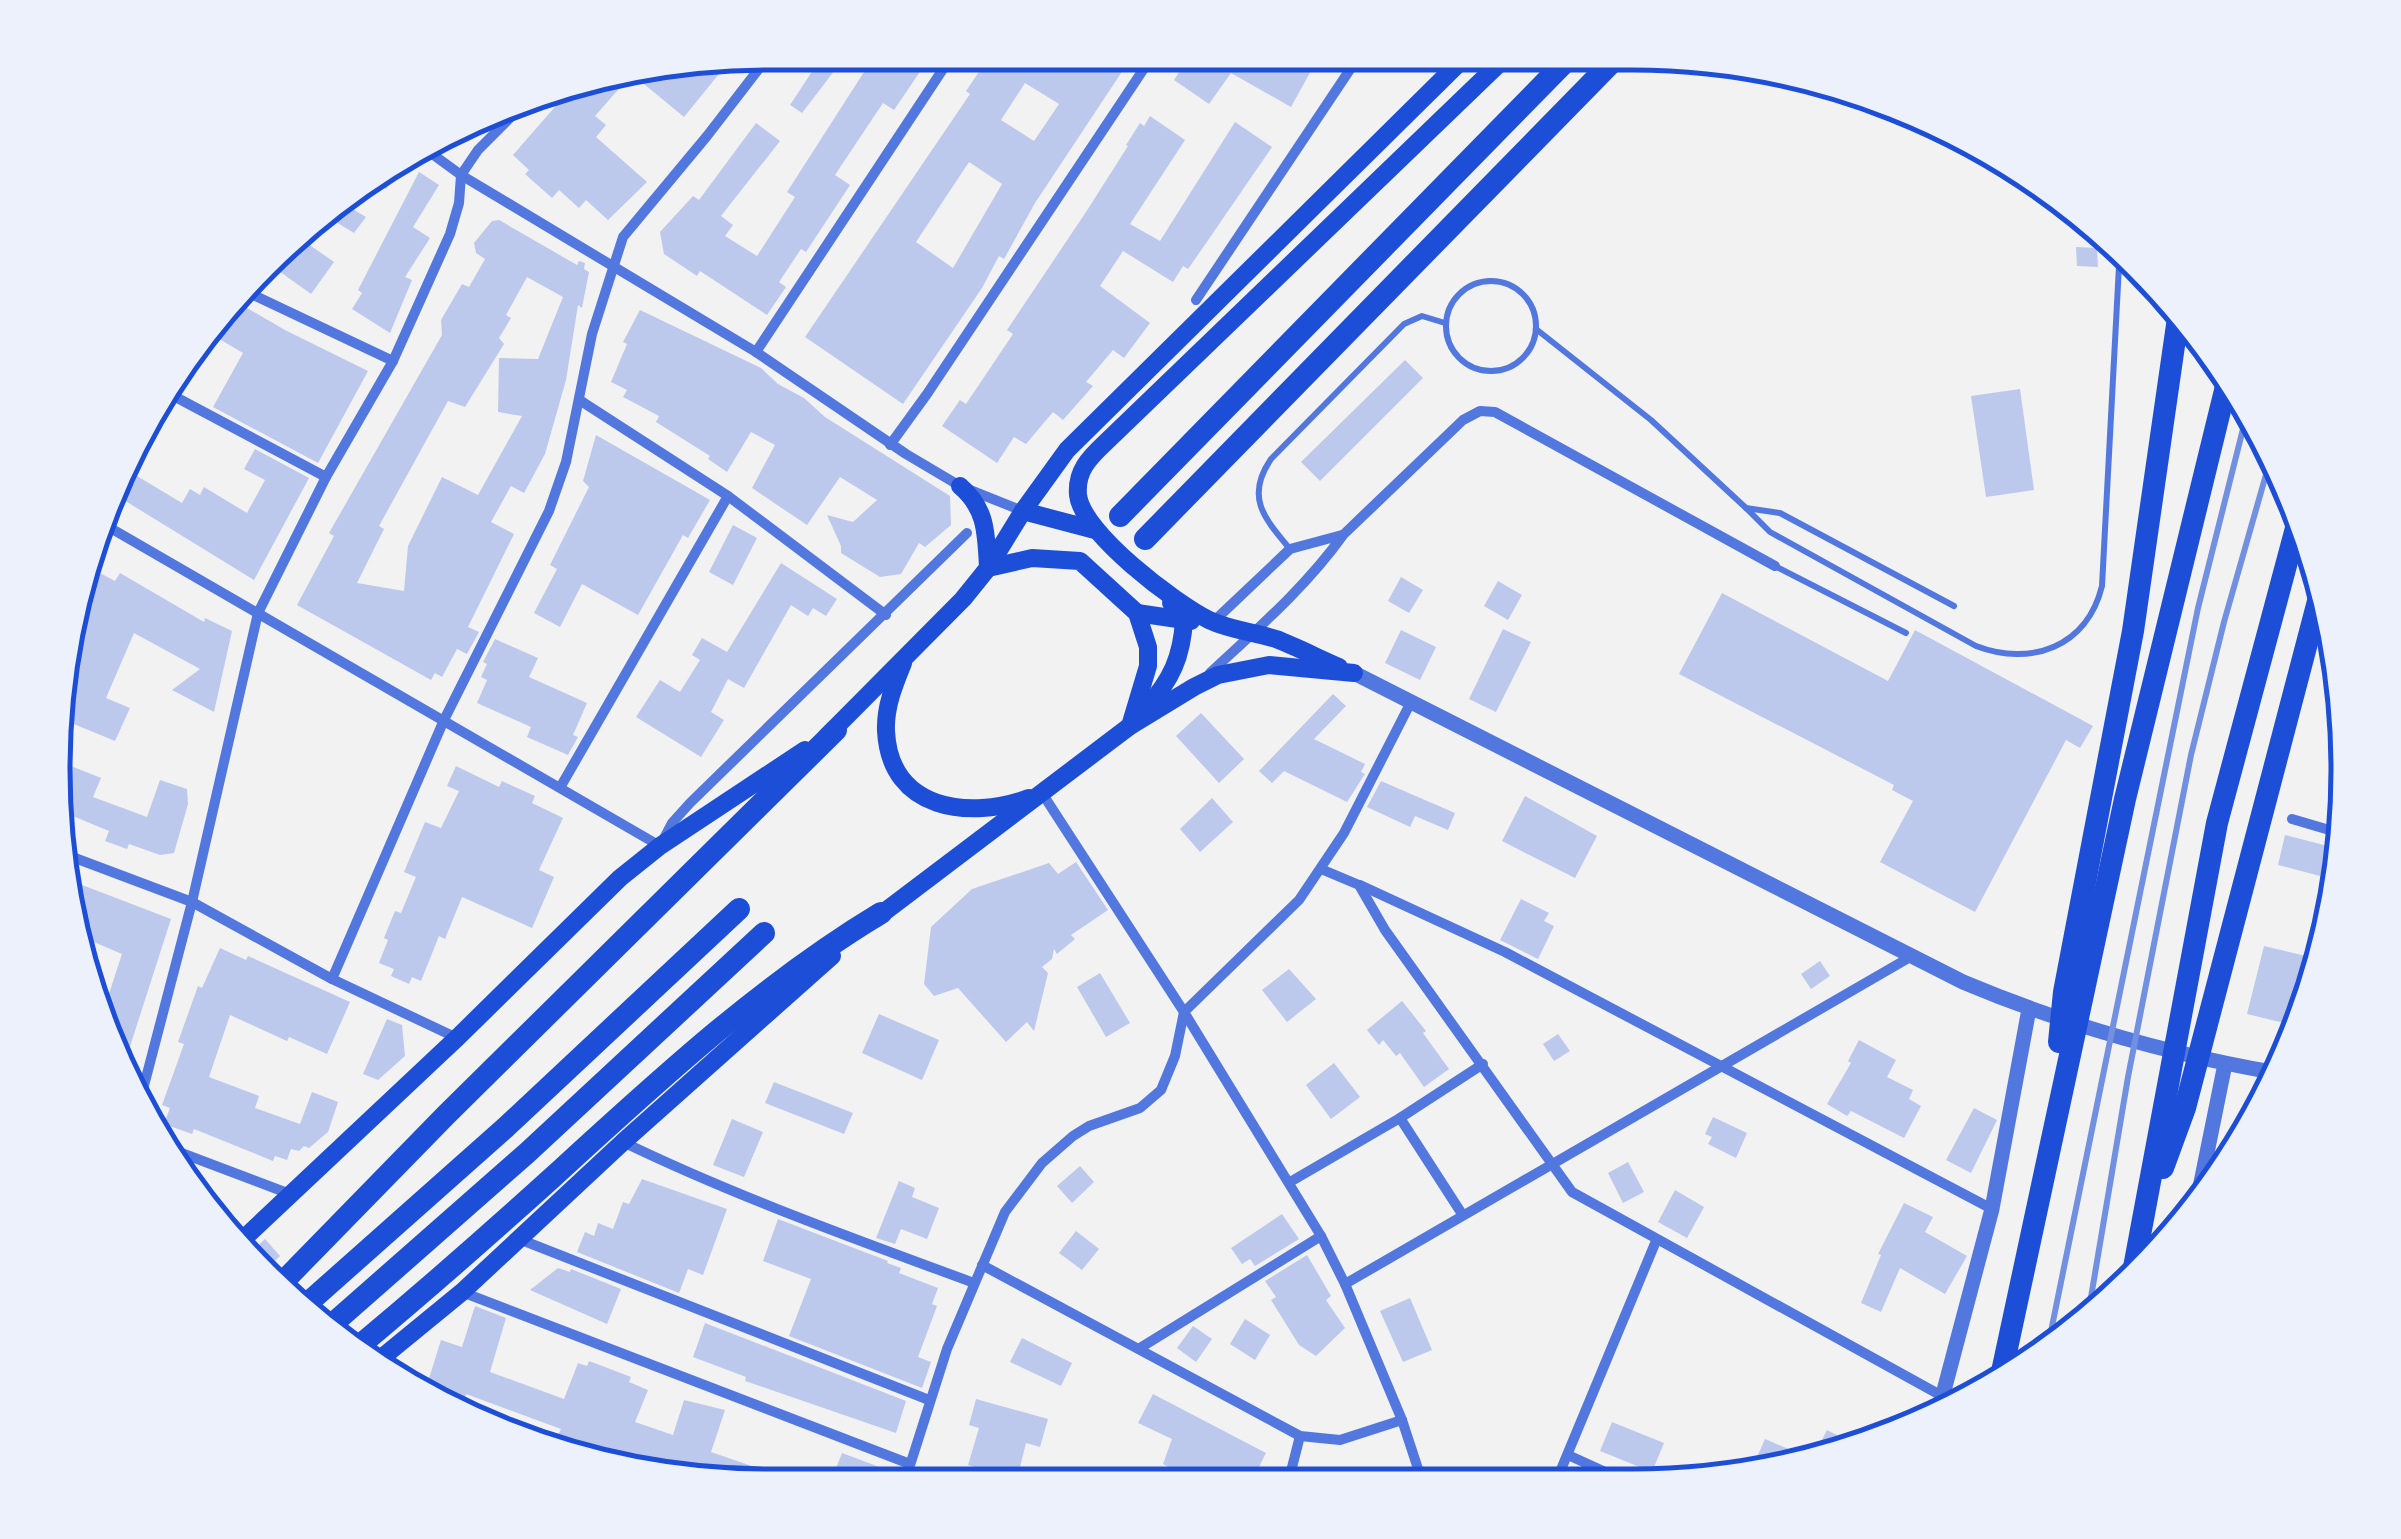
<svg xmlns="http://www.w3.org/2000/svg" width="2401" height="1539" font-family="'Open Sans',sans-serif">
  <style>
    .building { fill: #bdc9ec; fill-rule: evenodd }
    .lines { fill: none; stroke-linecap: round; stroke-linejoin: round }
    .service { stroke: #5277de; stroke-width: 6 }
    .minor { stroke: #5277de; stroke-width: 10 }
    .tertiary { stroke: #5277de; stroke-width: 15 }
    .secondary { stroke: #1d4ed8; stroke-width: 18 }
    .motorway { stroke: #1d4ed8; stroke-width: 22 }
    .rail { stroke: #7290e2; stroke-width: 6 }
    .rim { fill: none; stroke: #1d4ed8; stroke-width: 5 }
  </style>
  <rect width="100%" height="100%" fill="#f2f2f2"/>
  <g class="building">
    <polygon points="800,53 932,54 894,110 883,103 835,175 850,185 806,252 801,249 779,282 786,287 767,315 700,271 697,276 664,254 660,232 693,196 699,200 756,123 780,141 721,216 733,225 725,236 757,256 795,197 787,192 864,72 844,58 802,113 790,105 817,64"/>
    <path d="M991 54 1133 55 1035 203 1004 259 999 256 982 288 903 404 805 337 970 94 966 91ZM1025 83 1059 104 1034 141 1001 120ZM969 162 1002 184 953 268 916 242Z"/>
    <polygon points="1190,55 1289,56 1312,69 1291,107 1231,73 1209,104 1174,80"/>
    <polygon points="731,59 684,117 633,75 656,71"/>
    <polygon points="631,75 595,116 606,125 596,137 647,182 608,220 586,200 579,208 559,190 552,198 525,174 529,170 513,155 574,85"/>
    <polygon points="1150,116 1185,140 1130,224 1160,241 1235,122 1272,147 1202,249 1188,269 1183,266 1173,282 1123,251 1100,286 1150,323 1124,358 1113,350 1086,382 1093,386 1063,420 1053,412 1026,444 1014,437 997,463 942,426 960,400 966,404 1013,334 1007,330 1086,212 1128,146 1126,145 1140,123 1144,126"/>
    <polygon points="410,154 386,189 367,177 371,174"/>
    <polygon points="419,172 439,185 413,227 430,238 405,277 412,280 390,333 352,309 362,293 358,290"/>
    <polygon points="341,202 366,217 354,233 326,216"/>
    <path d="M499 220 577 265 579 261 585 263 584 269 589 272 582 308 578 305 566 380 545 454 524 493 511 486 491 522 514 534 468 627 479 632 467 654 457 649 442 677 435 673 431 680 297 605 334 536 329 533 442 335 441 320 462 284 469 287 485 259 476 253 474 243 492 221ZM527 277 563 297 538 359 499 358 498 412 522 416 478 495 442 477 408 546 404 591 357 583 384 529 379 526 448 401 465 407 504 344 499 338 511 318 506 315Z"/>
    <polygon points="301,239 334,262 311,294 272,266"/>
    <polygon points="2076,247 2097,248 2098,267 2077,266"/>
    <polygon points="235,301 285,330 368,371 318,463 213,407 243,353 204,330"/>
    <polygon points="640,310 761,368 778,384 804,398 825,417 950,496 951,525 925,547 919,543 901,574 880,577 841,553 841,546 827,515 853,522 877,500 840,477 807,525 752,488 775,445 751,432 727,472 708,459 710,456 656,422 659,416 623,397 627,390 611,382 627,344 623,342"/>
    <polygon points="1405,360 1423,378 1320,481 1301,462"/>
    <polygon points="2020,389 2034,490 1986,497 1971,396"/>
    <polygon points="596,435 710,500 688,538 683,535 638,615 582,584 560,627 534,613 557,569 550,565 589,487 583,481"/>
    <polygon points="255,449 309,478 254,580 114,494 127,470 182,503 190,489 200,495 204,487 247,513 265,480 244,469"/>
    <polygon points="733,525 757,538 733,585 709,572"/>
    <polygon points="781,563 837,599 826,616 813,608 808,616 791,605 744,688 728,679 711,712 724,720 701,757 636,717 660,680 680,692 700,660 692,655 702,638 727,652"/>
    <polygon points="85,565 115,581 120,573 204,622 205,618 232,631 214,712 172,690 200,669 134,633 106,698 130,708 115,741 64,720 68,712 57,707 70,645 80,620 75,617"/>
    <polygon points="1401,577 1423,590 1409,613 1388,601"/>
    <polygon points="1498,581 1522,595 1508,620 1484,606"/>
    <polygon points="1722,593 1888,681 1915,630 2093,726 2080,748 2066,740 1975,912 1880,862 1913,801 1892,790 1894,785 1679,674"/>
    <polygon points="1503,629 1531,642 1496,712 1469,699"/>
    <polygon points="1401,630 1436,647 1420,680 1385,663"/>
    <polygon points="495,639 538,658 529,677 587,703 573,735 578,737 568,755 527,737 531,727 477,703 487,680 481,677 487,664 483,662"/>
    <polygon points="1333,694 1346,706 1314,739 1365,764 1361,772 1365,774 1347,802 1284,771 1272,783 1259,771"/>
    <polygon points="1201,713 1244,759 1219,783 1176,736"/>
    <polygon points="66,764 101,778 93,797 147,817 160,780 187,789 188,804 174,853 160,855 129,844 127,849 105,841 109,831 63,812 59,778"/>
    <polygon points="456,766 499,787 502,781 535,796 532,803 563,818 539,870 554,877 532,928 462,897 445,939 439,936 421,981 412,977 409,984 391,976 394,969 379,963 388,940 384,938 395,911 401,913 416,877 404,872 425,822 441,828 459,791 447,786"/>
    <polygon points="1381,781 1455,813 1448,830 1415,816 1410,827 1367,807"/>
    <polygon points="1525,796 1597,836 1575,878 1502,841"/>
    <polygon points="1212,798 1233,822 1200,852 1180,829"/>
    <polygon points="2285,835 2328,846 2320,876 2278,865"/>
    <polygon points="1076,862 1108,910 1071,935 1075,939 1057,954 1054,949 1052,959 1042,967 1048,973 1034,1031 1027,1022 1006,1042 958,988 934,996 924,984 931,927 972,889 1049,863 1058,874"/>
    <polygon points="69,880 171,919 125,1062 103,1012 122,954 75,934"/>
    <polygon points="1521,899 1549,913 1544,921 1554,926 1538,959 1500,940"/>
    <polygon points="2264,946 2310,957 2292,1025 2247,1014"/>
    <polygon points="220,948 246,960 248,956 350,1002 327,1054 289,1037 287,1041 230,1015 209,1077 259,1096 255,1108 300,1124 312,1092 338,1102 328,1132 309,1148 304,1146 299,1151 291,1149 287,1160 275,1156 273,1161 194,1129 192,1134 164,1124 170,1108 162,1105 184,1044 178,1042 198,986 202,988"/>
    <polygon points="1820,961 1830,976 1811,989 1801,974"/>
    <polygon points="1289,969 1316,999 1287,1022 1262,990"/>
    <polygon points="1100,973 1130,1023 1106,1037 1077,987"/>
    <polygon points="1402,1001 1426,1031 1423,1033 1449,1069 1424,1087 1400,1053 1396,1056 1383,1040 1379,1045 1367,1030"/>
    <polygon points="879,1014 939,1040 922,1080 862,1053"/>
    <polygon points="387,1019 402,1025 405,1056 378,1080 363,1074"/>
    <polygon points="1558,1034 1570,1051 1554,1061 1543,1044"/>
    <polygon points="1859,1040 1896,1060 1887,1077 1913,1090 1909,1099 1921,1106 1904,1138 1851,1111 1847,1116 1827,1104 1851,1063 1848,1061"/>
    <polygon points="1334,1063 1360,1097 1331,1119 1306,1085"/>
    <polygon points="774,1082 853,1113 844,1134 765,1103"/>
    <polygon points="1974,1108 1997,1120 1971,1173 1946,1160"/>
    <polygon points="1713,1117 1747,1133 1736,1158 1708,1144 1712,1137 1705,1134"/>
    <polygon points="732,1119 763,1132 744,1177 713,1165"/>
    <polygon points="1628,1162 1644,1192 1623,1203 1608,1173"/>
    <polygon points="1080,1166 1094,1182 1072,1203 1057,1186"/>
    <polygon points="642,1179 727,1209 703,1275 688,1269 679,1293 577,1252 585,1232 594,1236 598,1223 613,1229 623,1202 629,1204"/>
    <polygon points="899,1181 915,1188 912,1197 939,1208 927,1239 901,1229 895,1244 876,1238"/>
    <polygon points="1675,1190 1704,1207 1687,1238 1658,1222"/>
    <polygon points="1904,1203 1933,1217 1925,1232 1967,1256 1945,1294 1900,1268 1881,1312 1861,1303 1881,1255 1878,1254"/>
    <polygon points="1282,1214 1299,1239 1255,1266 1250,1259 1242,1264 1231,1248"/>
    <polygon points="778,1219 888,1261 887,1263 901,1268 899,1273 938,1288 932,1304 937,1306 918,1357 931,1362 922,1388 789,1336 811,1279 763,1261"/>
    <polygon points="1076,1231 1099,1249 1082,1270 1059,1253"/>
    <polygon points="265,1239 280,1256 264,1271 249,1254"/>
    <polygon points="1307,1255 1331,1296 1326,1300 1345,1328 1316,1356 1299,1345 1271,1300 1276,1297 1265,1281"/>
    <polygon points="558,1268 570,1272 571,1269 621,1289 607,1324 530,1290"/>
    <polygon points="1410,1298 1432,1350 1403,1362 1380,1311"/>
    <polygon points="475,1306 506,1318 490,1372 564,1399 578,1363 587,1366 589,1361 631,1377 629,1382 648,1390 635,1422 673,1435 684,1400 725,1410 711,1452 786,1478 785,1481 685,1480 558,1435 561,1429 466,1394 465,1400 426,1388 441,1340 462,1347"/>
    <polygon points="1245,1319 1270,1335 1255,1360 1230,1344"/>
    <polygon points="705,1323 906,1401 896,1433 745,1381 746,1377 693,1357"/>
    <polygon points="1193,1326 1212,1339 1196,1362 1177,1348"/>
    <polygon points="1022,1338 1072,1363 1061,1386 1010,1362"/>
    <polygon points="1153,1394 1266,1453 1251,1483 1198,1483 1163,1464 1172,1439 1138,1423"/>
    <polygon points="976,1399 1048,1419 1040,1447 1026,1443 1017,1479 968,1465 979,1428 969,1425"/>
    <polygon points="1612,1422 1664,1443 1652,1472 1600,1451"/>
    <polygon points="1827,1430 1859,1446 1817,1462 1750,1473 1765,1439 1812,1459"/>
    <polygon points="842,1453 898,1474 896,1481 831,1481"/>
  </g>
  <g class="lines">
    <g class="service">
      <circle cx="1491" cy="326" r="45"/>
      <polyline points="1536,329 1651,420 1746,508 1780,513 1954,606"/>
      <path d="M1746 508 1770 532 1976 646C2031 667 2087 647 2102 586L2120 247"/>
      <path d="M1290 549C1264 518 1245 497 1271 459L1404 324 1422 316 1445 323"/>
      <polyline points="1775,566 1906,633"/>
    </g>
    <g class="minor">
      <polyline points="1434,57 1452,70"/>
      <polyline points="424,148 461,175 756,352 906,454 960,486 1023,511"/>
      <polyline points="245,291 393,361"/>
      <polyline points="1196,300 1359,56"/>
      <polyline points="756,352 953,54"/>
      <polyline points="168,393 326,477"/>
      <polyline points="581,401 728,496 886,615"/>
      <polyline points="890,445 927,394 1153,55"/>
      <polyline points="100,522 660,846 672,823 690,803 967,533"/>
      <polyline points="1213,622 1290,549 1342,535"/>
      <path d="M1210 673C1256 630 1306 587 1343 535L1463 420 1480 411 1495 412 1775 566"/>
      <polyline points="561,786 728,496"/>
      <polyline points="1042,793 1184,1012 1321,1236 1345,1284 1402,1420 1423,1484"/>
      <polyline points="2292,819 2343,834"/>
      <polyline points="67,855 192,902 332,979 457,1038"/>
      <polyline points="1321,869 1359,885 1385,930 1572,1192 1942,1396"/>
      <polyline points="1360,885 1505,952 1992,1209"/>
      <polyline points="332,979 444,720 549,511 566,462 592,334 623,237 707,136 771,53"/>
      <polyline points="141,1097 192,902 258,613 326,477 393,361 450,234 459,203 461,175 478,150 536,92"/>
      <polyline points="1400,1118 1462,1214"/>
      <path d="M623 1142C737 1197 855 1239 974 1283"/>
      <polyline points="163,1146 290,1194"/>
      <polyline points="1290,1182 1400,1118 1483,1064"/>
      <polyline points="519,1239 929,1400"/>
      <polyline points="982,1265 1300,1436 1340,1440 1402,1420"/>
      <polyline points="1345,1284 1912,956"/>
      <polyline points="462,1292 910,1464"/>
      <polyline points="1140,1348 1321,1236"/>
      <polyline points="1568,1455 1634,1485"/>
      <polyline points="905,1481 947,1349 1005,1212 1042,1163 1073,1136 1089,1126 1140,1108 1161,1090 1175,1056 1184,1012 1299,900 1344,833 1411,702"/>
      <polyline points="1288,1483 1300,1436"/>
      <polyline points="1555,1484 1656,1241"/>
    </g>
    <g class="tertiary">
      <path d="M1354 673 1963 982C2065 1025 2168 1054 2277 1073"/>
      <polyline points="2196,1207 2225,1064"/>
      <polyline points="1937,1417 1992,1209 2029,1009"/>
    </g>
    <g class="secondary">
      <path d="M960 486C987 509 986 534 988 567"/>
      <polyline points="1023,511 1095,530"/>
      <polyline points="988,568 1032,558 1080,561 1137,613 1148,647 1148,666 1130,726"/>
      <polyline points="1137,613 1191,621"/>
      <path d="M903 663C894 685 885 707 886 731 890 811 970 820 1029 798"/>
      <path d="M1339 667C1318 658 1297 647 1276 639 1254 632 1230 630 1209 620 1175 603 1082 533 1078 495 1076 471 1089 458 1105 443L1506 57"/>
      <path d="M1147 707C1171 680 1182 657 1184 620L1171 603"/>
      <polyline points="827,736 963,599 988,568 1023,511 1067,450 1465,57"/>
      <polyline points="875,919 1130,726 1194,687 1218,675 1269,665 1354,673"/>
      <polyline points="239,1243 457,1038 620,878 660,846 805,750"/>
      <polyline points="379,1360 462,1292 623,1142 832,956"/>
    </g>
    <g class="motorway">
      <polyline points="1120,516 1569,58"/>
      <polyline points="1145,539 1616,58"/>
      <polyline points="2059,1042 2064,992 2133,631 2179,311"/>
      <polyline points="2163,1168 2185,1108 2323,582"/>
      <polyline points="2132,1278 2217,823 2299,517"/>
      <polyline points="278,1287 446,1115 836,730"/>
      <polyline points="300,1310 505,1128 739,909"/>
      <polyline points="328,1328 527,1153 764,933"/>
      <path d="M358 1347C425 1291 490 1234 554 1176 658 1081 760 986 881 913"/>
      <polyline points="2000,1381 2125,799 2228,378"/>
    </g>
    <g class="rail">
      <polyline points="2087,1321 2128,1077 2191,755 2224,622 2273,450"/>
      <polyline points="2047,1351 2198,608 2248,409"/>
    </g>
  </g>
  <path d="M0 0H2401V1539H0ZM769 70H1632A699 699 0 0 1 2331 769V770A699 699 0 0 1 1632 1469H769A699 699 0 0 1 70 770V769A699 699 0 0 1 769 70Z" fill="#edf1fc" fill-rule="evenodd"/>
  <path class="rim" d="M769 70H1632A699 699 0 0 1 2331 769V770A699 699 0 0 1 1632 1469H769A699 699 0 0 1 70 770V769A699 699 0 0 1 769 70Z"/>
</svg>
